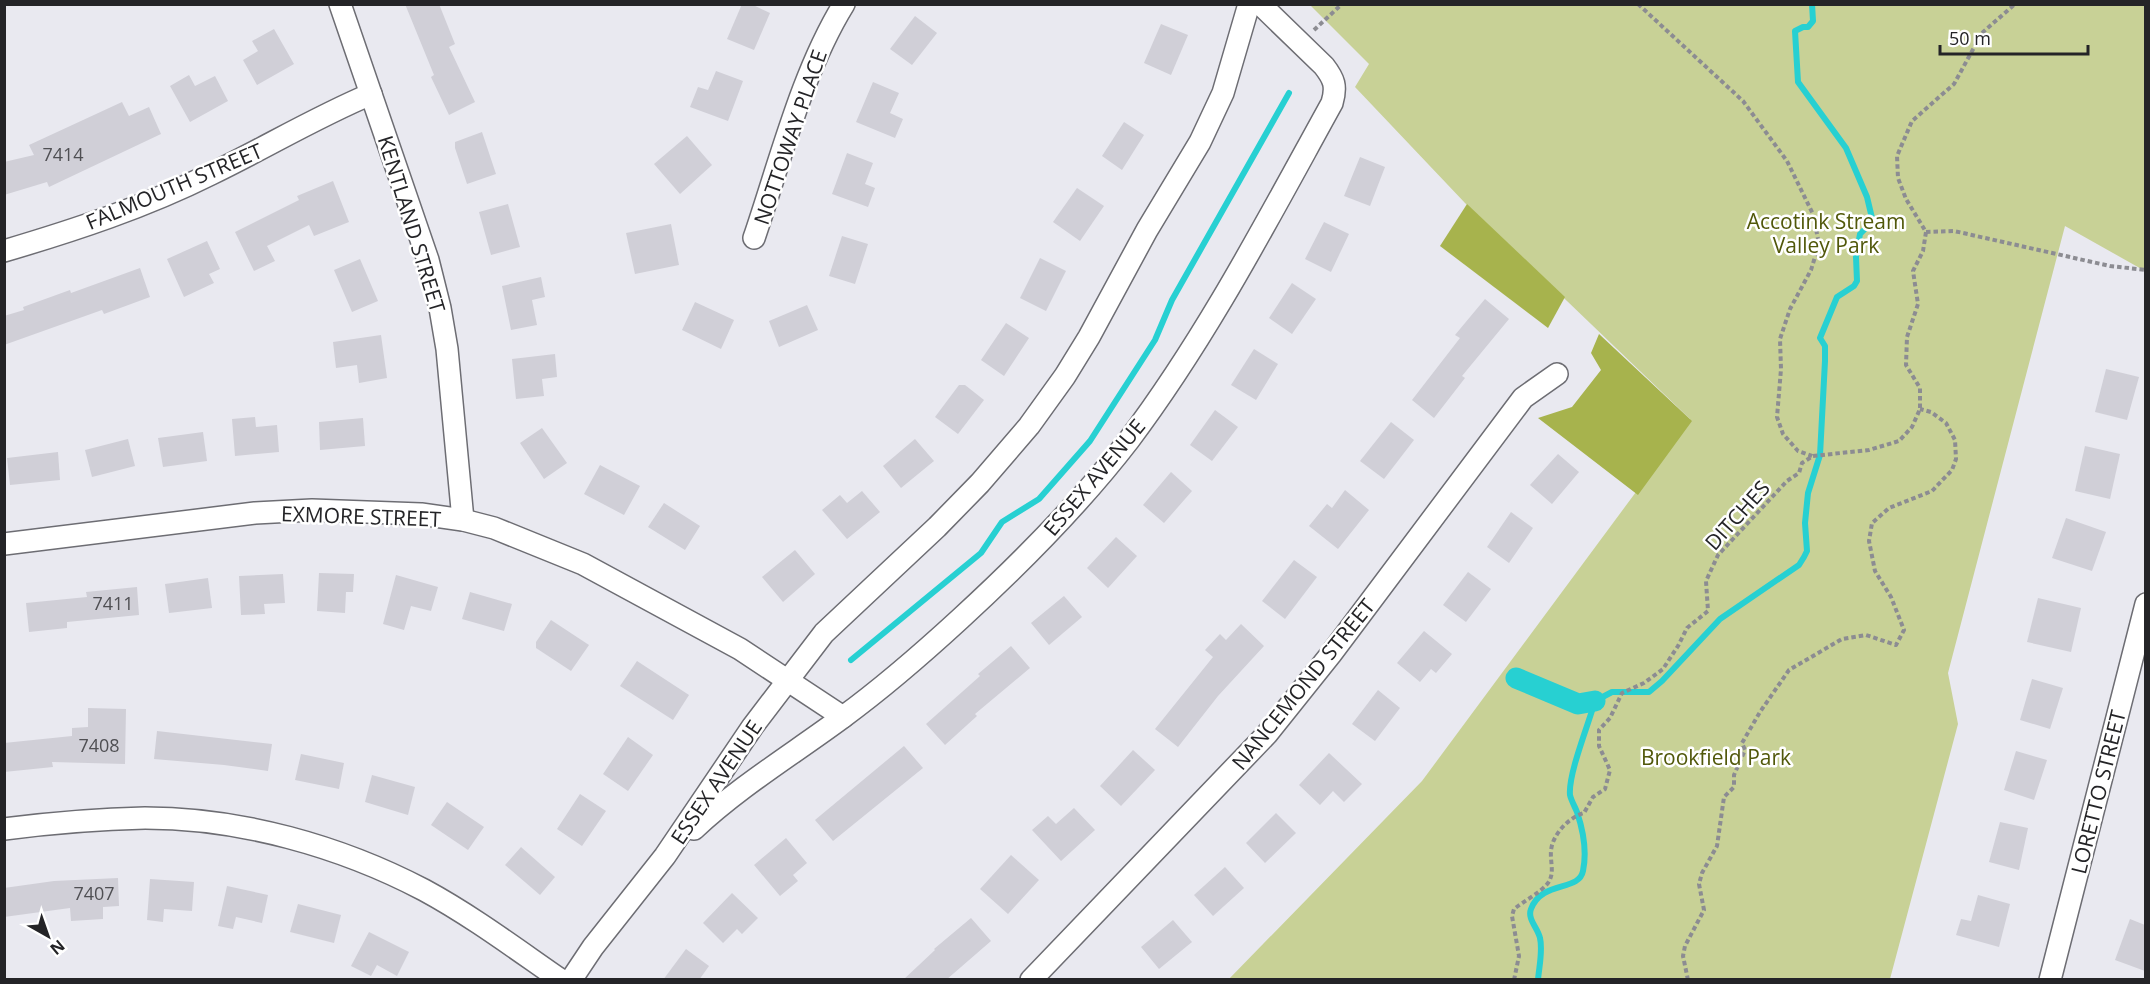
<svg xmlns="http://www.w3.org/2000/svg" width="2150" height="984" font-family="'Open Sans',sans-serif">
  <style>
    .green { fill: #c8d196 }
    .forest { fill: #a7b34d }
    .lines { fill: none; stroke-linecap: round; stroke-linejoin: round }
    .stream { stroke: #27d0d2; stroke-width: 6 }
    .canal { stroke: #27d0d2; stroke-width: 21 }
    .building { fill: #d0cfd7 }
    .minor-casing { stroke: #6d6d73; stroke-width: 24 }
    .path { stroke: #8c8c92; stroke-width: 4; stroke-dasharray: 4.5 3; stroke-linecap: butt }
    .minor { stroke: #fff; stroke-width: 21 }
    .labels { text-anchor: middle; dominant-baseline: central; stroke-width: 5; stroke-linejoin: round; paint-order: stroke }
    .number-label { font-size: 18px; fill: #4f4f53 }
    .street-label { font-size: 21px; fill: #242427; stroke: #fff }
    .park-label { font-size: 21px; fill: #51580a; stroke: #fff }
  </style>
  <rect width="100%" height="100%" fill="#e9e9f0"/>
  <polygon class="green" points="1310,5 2145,5 2145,271 2065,226 1948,673 1958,724 1890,979 1228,980 1422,781 1690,419 1465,203 1355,87 1369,64"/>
  <g class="forest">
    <polygon points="1467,204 1565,297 1548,328 1440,246"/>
    <polygon points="1599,334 1692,421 1638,495 1538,418 1572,407 1601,370 1591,353"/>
  </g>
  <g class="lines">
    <g class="stream">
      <polyline points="851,660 981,553 1002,522 1039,499 1090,441 1155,340 1172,300 1289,93"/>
      <path d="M1538 980C1539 967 1543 951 1540 938 1538 928 1527 919 1531 909 1542 880 1579 892 1583 871 1587 852 1583 830 1577 812 1575 807 1571 800 1570 795 1568 774 1589 723 1595 701L1612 692H1649L1662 681 1720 619 1799 565 1804 557 1807 551 1805 523 1808 493 1820 455 1825 361V346L1820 338 1837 297 1854 286 1857 281 1856 257 1860 234 1868 226 1872 218 1867 197 1846 148 1798 82 1795 31 1803 27H1808L1813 21 1812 4"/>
    </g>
    <polyline class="canal" points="1516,678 1578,704 1595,701"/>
  </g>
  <g class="building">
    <polygon points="405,4 439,4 455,44 449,47 475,102 449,115 431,77 434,75"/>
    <polygon points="742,4 751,4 770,13 754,50 727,39"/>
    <polygon points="915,16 937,33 912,65 890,49"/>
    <polygon points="1161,24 1188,35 1171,75 1144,63"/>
    <polygon points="274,29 294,64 257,85 243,60 258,51 252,41"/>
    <polygon points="716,71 743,81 728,121 690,107 698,87 708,90"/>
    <polygon points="189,75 195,86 215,76 228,101 190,122 170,86"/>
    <polygon points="873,82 899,93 890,113 903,119 895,138 856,122"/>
    <polygon points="122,102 129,116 149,107 161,134 49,187 47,182 4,195 4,162 34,155 29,145"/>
    <polygon points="1124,122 1144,135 1122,170 1102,156"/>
    <polygon points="482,132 496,174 467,184 455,148 455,142"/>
    <polygon points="687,136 712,165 680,194 654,164"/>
    <polygon points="847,153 873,163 865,184 875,188 868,207 832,194"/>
    <polygon points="1360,157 1385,167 1370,206 1344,196"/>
    <polygon points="333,181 349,222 314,236 309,225 267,246 275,261 254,271 235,232 299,200 297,196"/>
    <polygon points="1077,188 1104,206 1080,241 1053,222"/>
    <polygon points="508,204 520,247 491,255 479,212"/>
    <polygon points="1324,222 1349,234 1331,272 1305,259"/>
    <polygon points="671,224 679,265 635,274 626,233"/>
    <polygon points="842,236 868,244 855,284 829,276"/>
    <polygon points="207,241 220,269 209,274 214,283 184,297 167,259"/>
    <polygon points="1040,258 1066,271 1046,311 1020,298"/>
    <polygon points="360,259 378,301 352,312 334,270"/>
    <polygon points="140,268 150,297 104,314 102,310 4,345 4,316 24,310 23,307 70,290 71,293"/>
    <polygon points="541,277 545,297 532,300 537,325 511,330 502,286"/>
    <polygon points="1292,283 1316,299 1292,334 1269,318"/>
    <polygon points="1485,299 1509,319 1462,376 1465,378 1434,418 1412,400 1460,338 1455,335"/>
    <polygon points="695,302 734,320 721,349 682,330"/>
    <polygon points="807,305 818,330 779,347 769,321"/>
    <polygon points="1006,323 1029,338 1004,376 981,360"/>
    <polygon points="381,335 387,378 359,383 357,365 336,368 333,342"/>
    <polygon points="1254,349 1278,364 1256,400 1231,385"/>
    <polygon points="555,354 557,377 542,379 544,396 516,399 512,359"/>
    <polygon points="2106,369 2139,377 2127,420 2095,412"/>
    <polygon points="959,385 965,385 984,400 958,434 935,417"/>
    <polygon points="1215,410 1238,427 1212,461 1190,445"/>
    <polygon points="255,417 256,427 277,425 279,452 235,456 232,419"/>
    <polygon points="363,418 365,446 320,450 319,422"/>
    <polygon points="1391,422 1414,440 1384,479 1360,461"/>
    <polygon points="542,428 567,463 544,479 520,443"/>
    <polygon points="203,432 207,461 163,467 158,438"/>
    <polygon points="128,439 135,466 92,477 85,450"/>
    <polygon points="915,439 934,461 901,488 883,466"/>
    <polygon points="2085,446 2120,454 2110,499 2075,491"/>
    <polygon points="58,452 60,480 10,485 7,458"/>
    <polygon points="1558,454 1579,472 1552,504 1530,485"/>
    <polygon points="600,465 640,486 624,515 584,494"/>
    <polygon points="1171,472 1192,491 1164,523 1143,505"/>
    <polygon points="1345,490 1369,510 1338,549 1309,526 1327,504 1332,508"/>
    <polygon points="862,491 880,512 847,539 822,510 840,495 847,503"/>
    <polygon points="664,503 700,526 685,550 648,527"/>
    <polygon points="1511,512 1533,528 1509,563 1487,547"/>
    <polygon points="2066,518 2106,532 2092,571 2052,558"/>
    <polygon points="1116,537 1137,556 1108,588 1087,568"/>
    <polygon points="795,550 815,574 783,602 762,577"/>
    <polygon points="1294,560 1317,577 1285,619 1262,601"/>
    <polygon points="1468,572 1491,589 1466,622 1443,605"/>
    <polygon points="319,573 354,574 353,592 346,592 345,613 317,611"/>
    <polygon points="283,574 285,603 264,604 265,614 241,615 239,576"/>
    <polygon points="396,575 438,587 431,611 411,606 404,630 383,624"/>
    <polygon points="208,578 212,608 169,613 165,584"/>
    <polygon points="137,587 139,615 67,622 67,628 29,632 26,603 87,597 86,592"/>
    <polygon points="470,592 512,604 504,631 462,619"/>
    <polygon points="1064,596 1082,617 1049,645 1031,623"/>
    <polygon points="2038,598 2081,608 2071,652 2027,642"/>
    <polygon points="551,620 589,645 571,671 536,648 536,642"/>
    <polygon points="1241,624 1264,646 1218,696 1178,747 1155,729 1213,657 1205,650 1220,634 1226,640"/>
    <polygon points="1424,631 1452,654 1436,673 1431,669 1420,682 1397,663"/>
    <polygon points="1011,646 1030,668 975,714 977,716 945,745 926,724 980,676 978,674"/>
    <polygon points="637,661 689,695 673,720 620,686"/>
    <polygon points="2032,679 2063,688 2050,729 2020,720"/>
    <polygon points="1378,690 1400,708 1375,741 1352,724"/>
    <polygon points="88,708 126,709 125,764 52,762 53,767 4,772 4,743 72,736 72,728 88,727"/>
    <polygon points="157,731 272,744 268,771 224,765 154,759"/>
    <polygon points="628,737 653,755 628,791 603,774"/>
    <polygon points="904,746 923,768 833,841 815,820"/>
    <polygon points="1133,750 1155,770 1121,806 1100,786"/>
    <polygon points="2016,751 2047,760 2034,800 2004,790"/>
    <polygon points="1329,753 1362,784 1344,802 1333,791 1320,805 1299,785"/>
    <polygon points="301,754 344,763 339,789 295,780"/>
    <polygon points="372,775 415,787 408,815 365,802"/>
    <polygon points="580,794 606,811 582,846 557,829"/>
    <polygon points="447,802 484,827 468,850 431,825"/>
    <polygon points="1074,808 1095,830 1061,861 1032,830 1048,816 1056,824"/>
    <polygon points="1276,813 1296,833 1265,863 1246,843"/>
    <polygon points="2000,822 2028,828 2019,870 1989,862"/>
    <polygon points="786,838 807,863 793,875 798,881 780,896 754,865"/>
    <polygon points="521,847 555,877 540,895 505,865"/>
    <polygon points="1011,855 1039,880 1008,914 980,889"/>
    <polygon points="1225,867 1244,888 1213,916 1194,895"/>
    <polygon points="118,878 119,906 103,907 103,919 71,921 70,908 4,917 4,888 54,881"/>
    <polygon points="150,879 194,882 192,911 164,909 163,922 147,920"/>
    <polygon points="227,886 268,895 262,923 236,917 233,929 218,926"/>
    <polygon points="732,893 758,918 742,934 737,929 723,943 703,923"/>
    <polygon points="1978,895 2010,904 1999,947 1956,935 1961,919 1971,921"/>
    <polygon points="298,904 341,915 334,943 290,932"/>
    <polygon points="971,918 991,941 946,980 903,980 935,950 934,949"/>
    <polygon points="2130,919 2145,925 2145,971 2115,960"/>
    <polygon points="1173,920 1192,942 1159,969 1141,947"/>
    <polygon points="369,932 409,952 397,976 377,965 371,976 351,966"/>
    <polygon points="686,949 709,966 699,980 663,980"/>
  </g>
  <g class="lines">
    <defs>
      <g id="minor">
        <polyline points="340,4 428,260 440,308 447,349 463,520"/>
        <path d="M754 238C780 162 802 72 844 4"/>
        <path d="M4 251C75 230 145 207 211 174 265 148 316 117 371 94"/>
        <polyline points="4,544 255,513 312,510 421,514 463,520 494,528 583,564 740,649 843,717"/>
        <path d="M4 829C51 823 98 819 145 818 240 818 340 846 424 890 472 916 516 949 561 980"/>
        <path d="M694 829C740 786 793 754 843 717 884 687 923 653 960 619 1021 563 1079 505 1129 440 1208 335 1269 217 1332 103 1337 86 1334 79 1324 66L1260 4"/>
        <polyline points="571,980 593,947 665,856 753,726 824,633 937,527 980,483 1029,426 1065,376 1089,337 1147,230 1200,142 1223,93 1249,4"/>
        <polyline points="1031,980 1267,734 1331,654 1523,398 1557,374"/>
        <polyline points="2050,980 2146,604"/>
      </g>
    </defs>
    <use href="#minor" class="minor-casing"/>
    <g class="path">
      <polyline points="1638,4 1743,101 1787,161 1813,214 1819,244 1811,270 1790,309 1780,339 1781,369 1777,417 1783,434 1798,451 1812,456"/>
      <polyline points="1314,30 1342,4"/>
      <polyline points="1926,232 1954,231 2110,266 2146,270"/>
      <path d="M1514 980 1519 956 1512 916 1514 909C1524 901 1540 893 1548 883 1555 873 1550 862 1551 851 1552 835 1569 817 1584 813L1593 797 1605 789 1610 770 1599 746V730L1610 718 1622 693 1644 683 1663 669 1678 646 1687 628 1708 611 1706 581 1718 555 1787 481 1799 473 1802 463 1813 456 1869 450 1899 441 1912 427 1920 409V388L1906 365 1907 337 1918 304 1913 271 1923 251 1926 232 1906 199 1898 178 1897 156 1912 121 1954 84 1982 33 2015 4"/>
      <polyline points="1688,980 1683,956 1685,946 1704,910 1699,884 1702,873 1717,846 1724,797 1734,787 1734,775 1745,750 1742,743 1760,712 1789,670 1842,639 1866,635 1896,645 1904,630 1891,597 1875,571 1869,541 1872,523 1889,508 1932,491 1952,470 1956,459 1955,440 1946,423 1931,412 1920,409"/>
    </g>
    <use href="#minor" class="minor"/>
  </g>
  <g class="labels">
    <g class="number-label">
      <text x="63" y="154">7414</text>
      <text x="113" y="603">7411</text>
      <text x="99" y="745">7408</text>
      <text x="94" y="893">7407</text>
    </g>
    <g class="street-label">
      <text transform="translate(790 137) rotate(-71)">NOTTOWAY PLACE</text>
      <text transform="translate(174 186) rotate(-23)">FALMOUTH STREET</text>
      <text transform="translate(412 224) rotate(73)">KENTLAND STREET</text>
      <text transform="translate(1094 477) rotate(-50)">ESSEX AVENUE</text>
      <text transform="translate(1737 515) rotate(-48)">DITCHES</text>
      <text transform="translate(361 516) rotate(2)">EXMORE STREET</text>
      <text transform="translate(1303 684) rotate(-51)">NANCEMOND STREET</text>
      <text transform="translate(716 782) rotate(-56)">ESSEX AVENUE</text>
      <text transform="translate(2098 792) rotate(-76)">LORETTO STREET</text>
    </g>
    <g class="park-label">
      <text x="1826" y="221">Accotink Stream<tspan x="1826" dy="24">Valley Park</tspan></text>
      <text x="1716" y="757">Brookfield Park</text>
    </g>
  </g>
  <rect width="2150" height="984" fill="none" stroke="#242427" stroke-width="12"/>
  <g transform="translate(48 936) rotate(140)" stroke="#ffffff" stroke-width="4.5" paint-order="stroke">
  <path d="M0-4.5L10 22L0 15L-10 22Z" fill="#242427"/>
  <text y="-9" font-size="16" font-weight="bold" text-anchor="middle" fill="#242427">N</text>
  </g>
  <path d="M1940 45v9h148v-9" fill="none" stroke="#242427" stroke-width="3"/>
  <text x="1949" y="45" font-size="18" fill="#242427" stroke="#ffffff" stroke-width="4.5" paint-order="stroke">50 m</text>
</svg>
